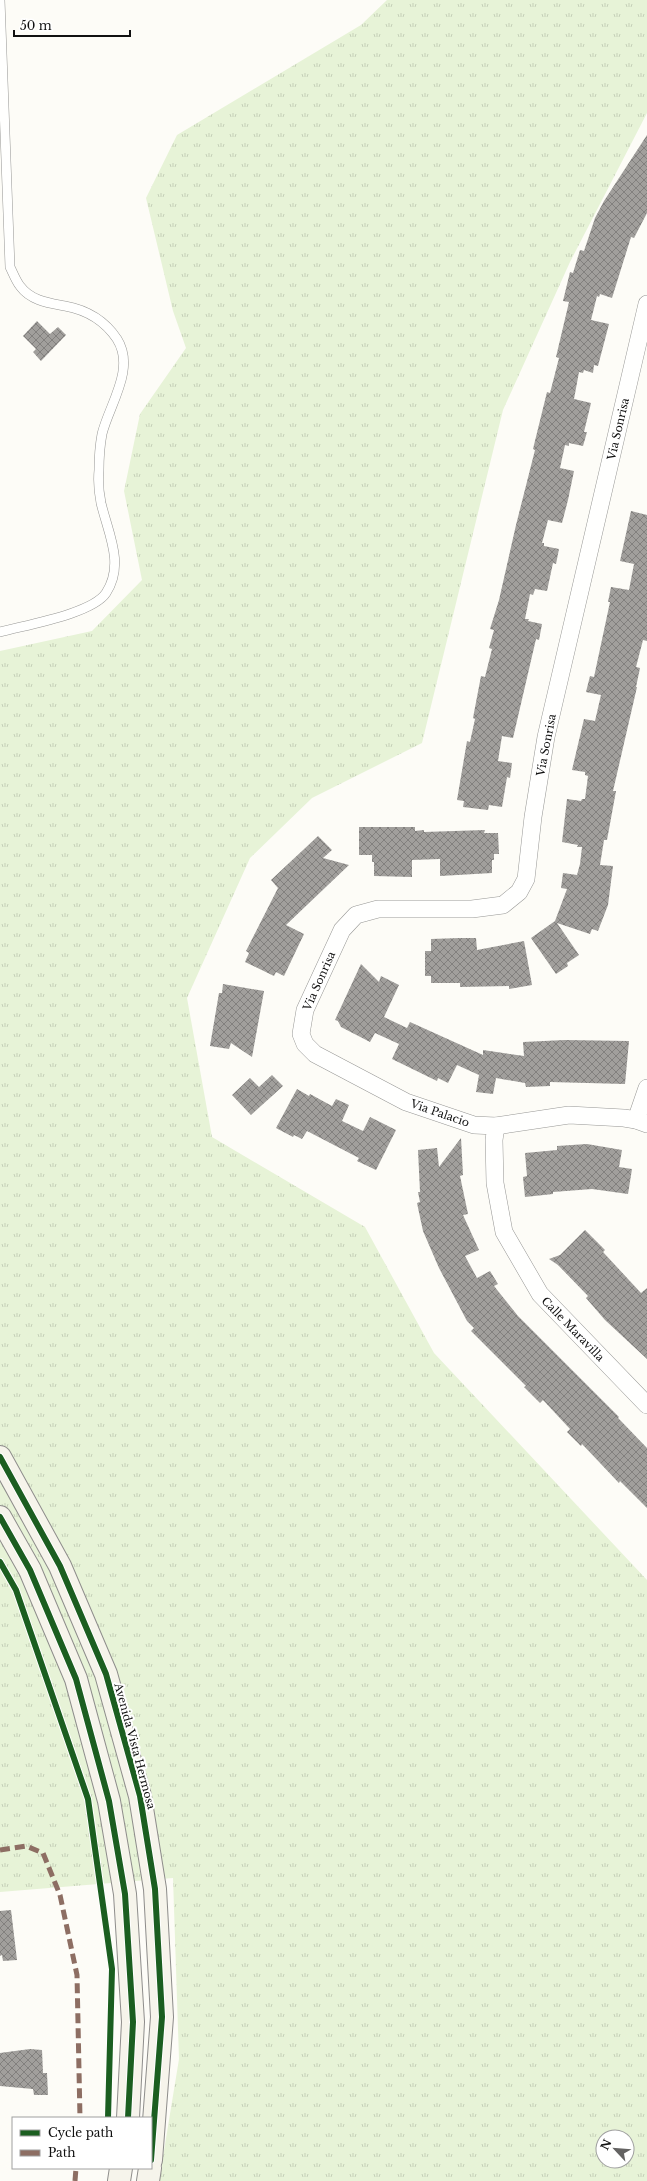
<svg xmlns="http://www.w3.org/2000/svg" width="647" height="2181" font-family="'Libre Baskerville',serif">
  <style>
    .grass { fill: url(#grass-tufts); fill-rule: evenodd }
    .building { fill: url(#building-cross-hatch) }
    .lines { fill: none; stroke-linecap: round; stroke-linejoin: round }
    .service-casing { stroke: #979795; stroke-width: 10 }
    .minor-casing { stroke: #979795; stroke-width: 18 }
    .secondary-casing { stroke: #8e8d8b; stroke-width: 24 }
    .service { stroke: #fffffe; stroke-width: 9 }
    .minor { stroke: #fffffe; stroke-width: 17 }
    .secondary { stroke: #f6f4eb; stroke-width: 22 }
    .quiet { stroke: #8d6e63; stroke-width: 5; stroke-dasharray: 10 5; stroke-linecap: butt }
    .cycleway-casing { stroke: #fff; stroke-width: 8 }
    .cycleway { stroke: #1b5e20; stroke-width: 6 }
    .labels { text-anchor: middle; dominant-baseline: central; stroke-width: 4; stroke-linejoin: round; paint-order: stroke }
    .street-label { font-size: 11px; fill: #111; stroke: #fff }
  </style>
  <defs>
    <pattern id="grass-tufts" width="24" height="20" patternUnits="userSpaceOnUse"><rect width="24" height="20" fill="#e7f3d7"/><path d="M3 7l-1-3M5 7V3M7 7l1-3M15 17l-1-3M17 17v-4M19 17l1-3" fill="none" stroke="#c5cfb8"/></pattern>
    <pattern id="building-cross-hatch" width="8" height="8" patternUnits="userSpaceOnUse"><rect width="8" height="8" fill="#a19f9c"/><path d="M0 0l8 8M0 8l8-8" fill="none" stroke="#82807e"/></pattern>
  </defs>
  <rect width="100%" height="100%" fill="#fdfcf7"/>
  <path class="grass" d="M387 0H647V113L570 262 503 410 422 743 312 798 250 858 187 998 212 1137 365 1227 434 1353 647 1580V2181H159L179 2059 173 1878 0 1892V651L92 631 142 580 124 491 140 414 186 348 173 311 146 198 177 135 361 25ZM603 2137H627V2161H603Z"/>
  <g class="building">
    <polygon points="647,135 647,213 634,238 631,237 612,298 600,294 599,297 597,296 591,320 609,324 598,366 594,365 593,373 584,370 583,373 579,372 574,399 591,403 584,432 587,432 583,446 569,443 569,446 565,445 560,468 574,471 568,500 562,523 548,520 542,543 544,543 544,546 559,549 556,564 553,563 547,591 535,589 533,595 530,594 525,619 529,619 528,621 542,624 539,640 536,639 513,738 502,736 498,761 512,763 510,778 507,777 502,807 489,805 488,810 463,807 464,801 457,800 467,741 470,742 475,719 473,718 481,676 485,677 492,649 489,648 494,630 490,629 499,600 516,525 535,450 533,449 547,392 550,393 559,358 556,357 569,302 563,301 570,272 573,273 580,250 584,251 595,218 604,201"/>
    <polygon points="37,321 50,334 58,327 66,335 41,361 33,352 36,349 23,336"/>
    <polygon points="631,511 647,515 647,641 643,640 636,667 640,668 636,687 637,687 613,791 616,791 607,840 604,840 600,865 613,866 608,905 598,931 592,929 590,934 557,923 579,955 567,963 568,966 556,974 531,938 555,921 567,889 561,888 563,873 577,875 580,864 582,847 577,847 578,845 562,842 567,799 581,801 582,799 585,799 588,776 585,775 585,772 572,770 584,719 595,721 601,695 586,692 590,676 594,677 610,602 608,602 611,587 629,590 634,564 620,561"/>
    <polygon points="359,827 415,827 415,831 424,830 424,832 485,830 484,833 498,833 499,854 494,854 494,860 492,860 492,873 440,876 440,859 412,860 412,877 374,876 374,862 372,862 372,855 359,855"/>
    <polygon points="318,836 332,850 323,858 349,865 286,925 304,934 284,976 276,972 274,976 245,962 249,953 246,951 278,888 271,880"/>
    <polygon points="460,938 476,938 477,950 524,941 532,985 509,989 509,986 460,987 460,983 431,983 431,976 425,976 425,951 431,951 431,939"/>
    <polygon points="361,964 379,982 381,976 399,985 384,1017 407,1028 410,1022 483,1055 483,1050 524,1056 523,1042 565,1040 629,1041 625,1084 550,1082 550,1086 526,1087 525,1083 496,1078 493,1094 476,1092 479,1075 457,1065 448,1083 438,1078 437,1081 392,1059 399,1044 375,1033 370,1042 341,1027 338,1021 335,1020"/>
    <polygon points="223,984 264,991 252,1057 231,1043 229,1049 210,1046 219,993 222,993"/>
    <polygon points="272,1075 283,1086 251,1115 232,1095 250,1078 259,1087"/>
    <polygon points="297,1089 309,1096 310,1094 332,1106 336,1099 349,1105 342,1121 363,1131 370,1117 396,1130 376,1170 357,1161 359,1158 307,1131 302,1139 294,1135 293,1137 276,1128"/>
    <polygon points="461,1138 463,1175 460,1176 468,1214 463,1215 479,1250 465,1256 477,1278 490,1271 498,1284 494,1286 518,1316 619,1417 618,1418 647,1448 647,1508 620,1481 619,1483 582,1444 581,1446 567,1432 570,1429 543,1400 540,1403 524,1387 526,1386 471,1331 474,1328 467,1321 439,1268 423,1231 417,1203 420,1202 418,1192 420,1192 418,1150 437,1148 439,1167"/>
    <polygon points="587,1144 622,1150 619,1167 632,1169 628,1194 592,1189 553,1192 553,1194 525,1197 523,1177 527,1176 525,1153 557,1150 557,1146"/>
    <polygon points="585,1230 605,1250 603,1252 641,1293 647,1288 647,1359 605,1320 586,1298 588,1296 558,1265 549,1259 560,1255"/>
    <polygon points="11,1910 17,1960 3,1961 2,1955 0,1956 0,1911"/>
    <polygon points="30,2049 42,2050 43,2073 47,2073 48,2095 34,2095 33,2089 0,2086 0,2053"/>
  </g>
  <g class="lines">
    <defs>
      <path id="service" d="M0 632C25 625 92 614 106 593 125 564 108 533 101 503 99 493 98 480 99 470 99 459 100 445 102 434 109 405 136 369 117 339 105 321 87 310 65 306 49 303 31 301 20 286 16 281 13 273 10 267L0 0"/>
      <g id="minor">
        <polyline points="647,304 546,737 533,817 526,879 519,892 503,905 472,909 378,909 356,915 342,930 305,1010 301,1034 305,1044 315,1054 406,1102 474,1125 496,1126 569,1115 624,1118 636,1120 647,1124"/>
        <polyline points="636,1120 647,1088"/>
        <polyline points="496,1126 494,1140 495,1183 504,1232 540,1294 647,1405"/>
      </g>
      <g id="secondary">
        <polyline points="0,1457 60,1566 106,1674 140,1796 155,1889 162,2017 151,2160"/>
        <polyline points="0,1517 30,1570 76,1679 109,1801 125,1894 133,2022 128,2118"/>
        <polyline points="119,2181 121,2168"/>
        <polyline points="148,2181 150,2168"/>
      </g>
    </defs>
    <use href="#service" class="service-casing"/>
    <use href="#minor" class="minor-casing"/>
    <use href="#secondary" class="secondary-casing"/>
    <use href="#service" class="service"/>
    <use href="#minor" class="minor"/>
    <use href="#secondary" class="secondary"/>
    <g class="quiet">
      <polyline points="0,1850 26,1846 43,1853 60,1895 77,1975 80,2118"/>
      <polyline points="75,2181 76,2168"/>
    </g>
    <defs>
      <g id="cycleway">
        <polyline points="0,1457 60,1566 106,1674 140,1796 155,1889 162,2017 151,2160"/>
        <polyline points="0,1517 30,1570 76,1679 109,1801 125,1894 133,2022 128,2118"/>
        <polyline points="0,1562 16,1590 88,1799 112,1969 108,2118"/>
      </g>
    </defs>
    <use href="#cycleway" class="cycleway-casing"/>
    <use href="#cycleway" class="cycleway"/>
  </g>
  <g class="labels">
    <g class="street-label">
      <text transform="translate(618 429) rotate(-77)">Via Sonrisa</text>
      <text transform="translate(546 745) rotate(-79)">Via Sonrisa</text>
      <text transform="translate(319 981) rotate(-66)">Via Sonrisa</text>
      <text transform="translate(440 1113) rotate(19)">Via Palacio</text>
      <text transform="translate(573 1329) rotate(46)">Calle Maravilla</text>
      <text transform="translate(135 1746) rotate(75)">Avenida Vista Hermosa</text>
    </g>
  </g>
  <rect x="12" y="2117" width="140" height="52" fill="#ffffff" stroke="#a0a0a0"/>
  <rect x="20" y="2130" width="20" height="6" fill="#1b5e20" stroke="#a0a0a0"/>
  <text x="48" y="2137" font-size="12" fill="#111111">Cycle path</text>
  <rect x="20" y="2150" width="20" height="6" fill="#8d6e63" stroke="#a0a0a0"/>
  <text x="48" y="2157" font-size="12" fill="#111111">Path</text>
  <g transform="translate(615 2149) rotate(296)"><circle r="19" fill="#ffffff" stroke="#a0a0a0"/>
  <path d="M0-3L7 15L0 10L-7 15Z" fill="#646362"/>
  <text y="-6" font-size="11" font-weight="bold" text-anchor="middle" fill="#111111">N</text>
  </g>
  <path d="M14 30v6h116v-6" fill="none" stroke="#111111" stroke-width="2"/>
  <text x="20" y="30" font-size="12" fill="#111111" stroke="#ffffff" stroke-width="3" paint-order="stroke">50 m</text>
</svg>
